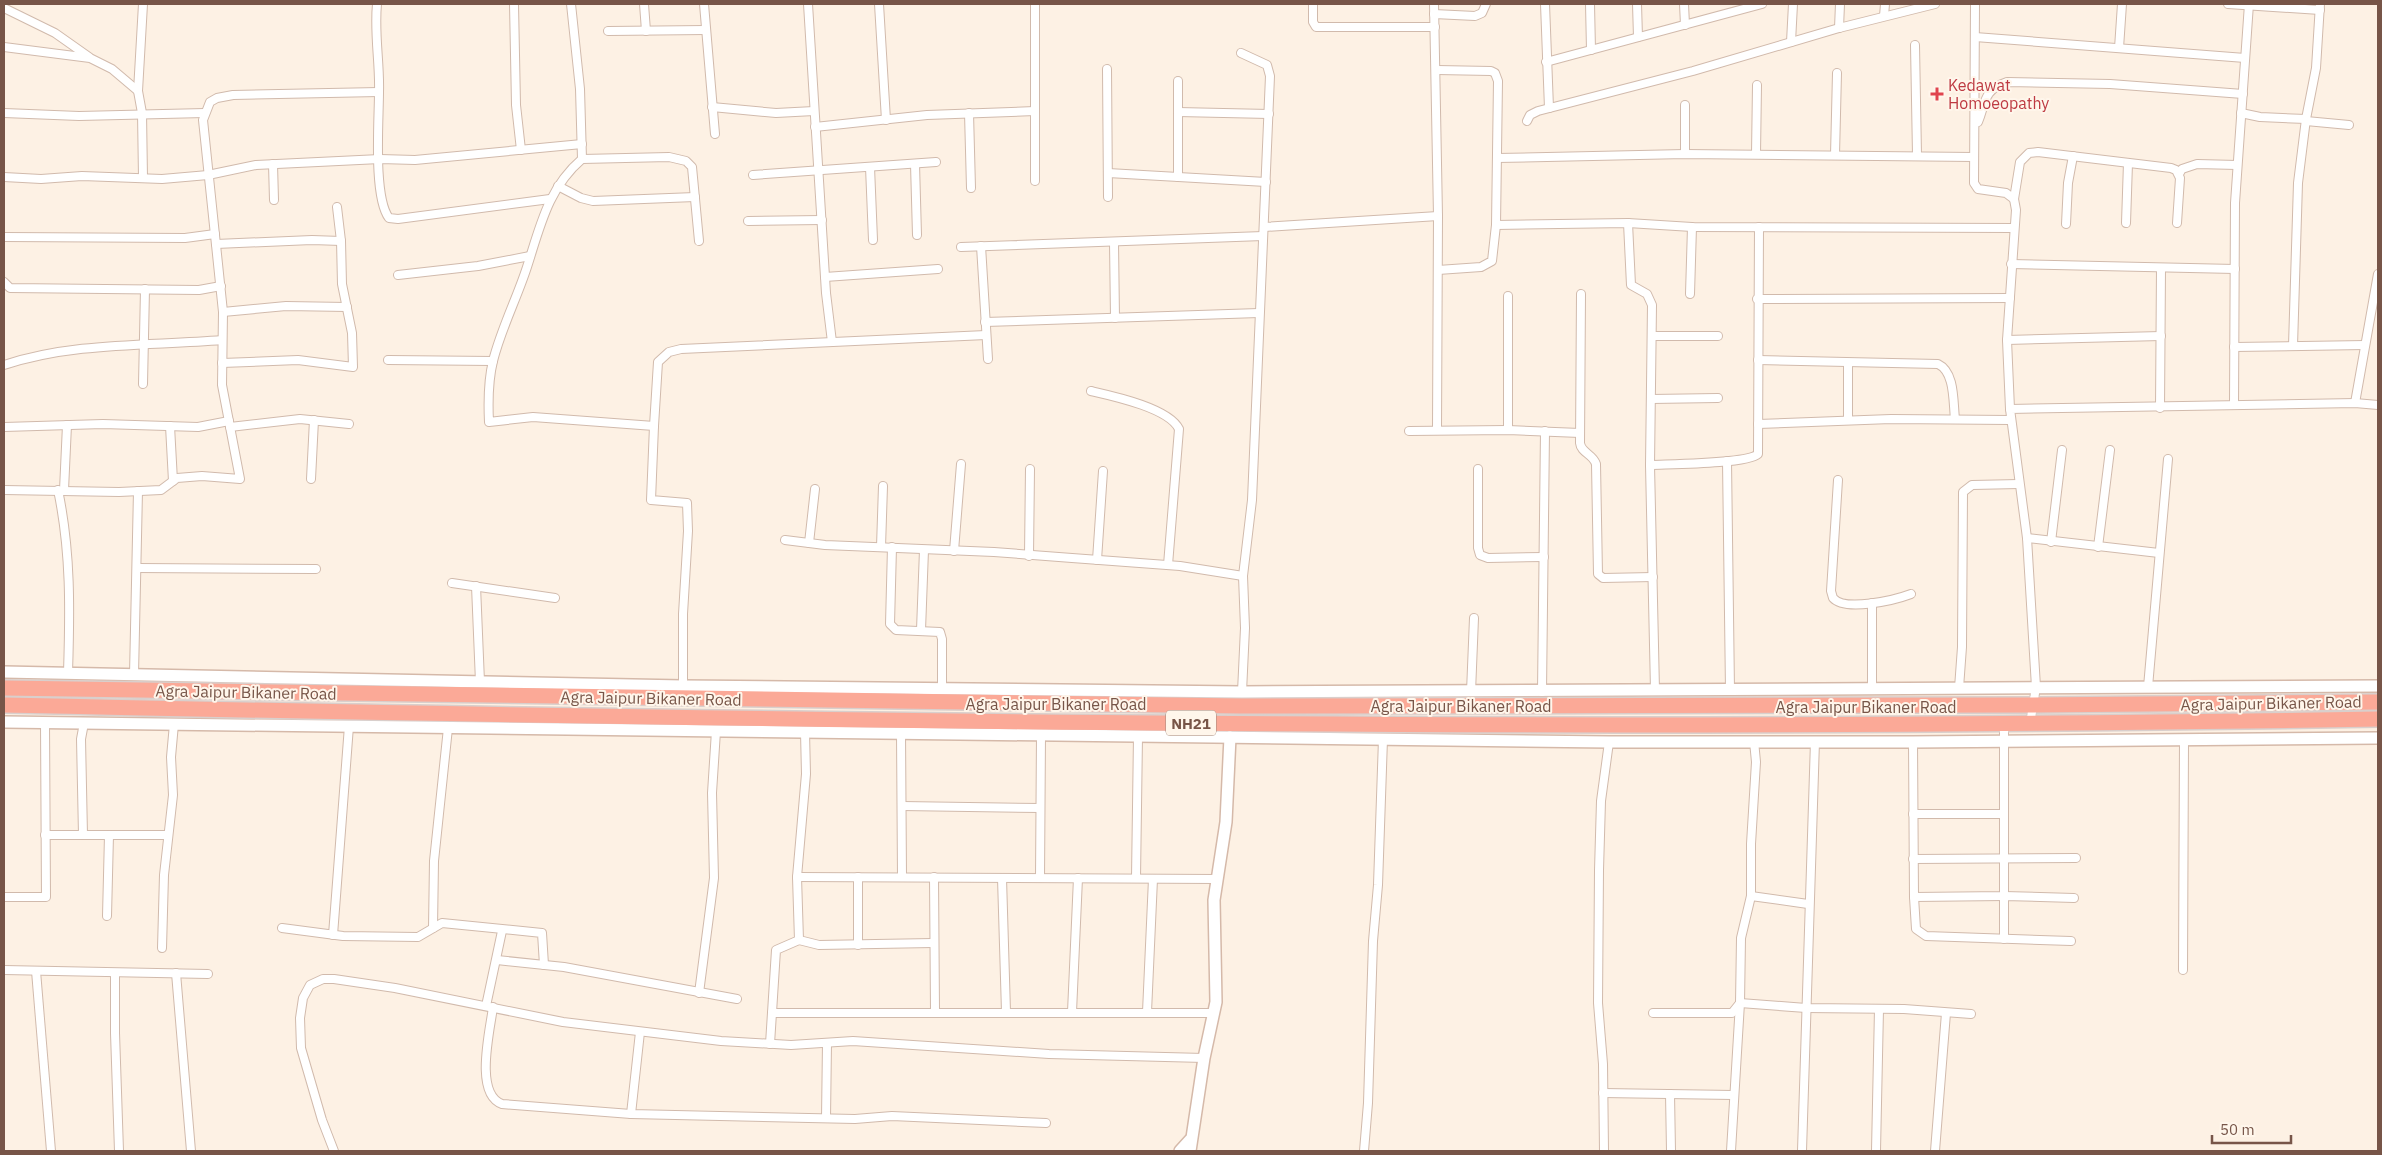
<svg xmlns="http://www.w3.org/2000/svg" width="2382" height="1155" font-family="'IBM Plex Sans',sans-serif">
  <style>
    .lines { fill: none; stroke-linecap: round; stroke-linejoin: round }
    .street-casing { stroke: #d1baac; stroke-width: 10 }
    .secondary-casing { stroke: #d5b9a9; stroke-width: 14 }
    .highway-casing { stroke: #d9cfcc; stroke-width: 18 }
    .street { stroke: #fff; stroke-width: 8 }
    .secondary { stroke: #fff; stroke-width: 11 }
    .highway { stroke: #fba997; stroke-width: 15 }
    .health-dot { fill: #e0444e; stroke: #fff6eb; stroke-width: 2 }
    .labels { text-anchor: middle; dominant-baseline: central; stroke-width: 4; stroke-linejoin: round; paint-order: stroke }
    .shield { fill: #fff6eb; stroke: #a08579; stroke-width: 1 }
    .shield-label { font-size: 15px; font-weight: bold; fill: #775548 }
    .health-label { font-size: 16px; fill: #be3a42; stroke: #fff6eb; text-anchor: start }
    .street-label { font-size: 16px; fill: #775548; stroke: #fff6eb }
  </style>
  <rect width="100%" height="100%" fill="#fdf1e4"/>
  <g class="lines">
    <defs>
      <g id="street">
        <path d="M377 4C374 34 380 63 379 92 379 120 373 197 389 218L398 219 550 199"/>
        <polyline points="514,4 516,105 521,150"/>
        <path d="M571 4 580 89 582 159C548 188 540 227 527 267 517 298 501 329 493 361 488 381 488 401 489 422L533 417 654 426 651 500 687 503 688 531 683 614V686"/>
        <polyline points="644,4 646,31"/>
        <polyline points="704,4 715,134"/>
        <polyline points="808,4 826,293 832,342"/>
        <polyline points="879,4 886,120"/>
        <polyline points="1035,4 1035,181"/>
        <polyline points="1313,4 1313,22 1316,27 1435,27"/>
        <polyline points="1434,4 1438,216 1437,430"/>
        <polyline points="1545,4 1549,108"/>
        <polyline points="1590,4 1591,50"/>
        <polyline points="1637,4 1638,37"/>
        <polyline points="1684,4 1685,25"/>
        <polyline points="1975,4 1974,183 1978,189 2006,193 2014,199 2016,210 2007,340 2010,409"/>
        <polyline points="2228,4 2320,10"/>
        <polyline points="4,8 55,33 89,57"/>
        <polyline points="1434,14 1475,16 1482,13 1486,4"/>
        <polyline points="1884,16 1885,4"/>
        <polyline points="1839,28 1840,4"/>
        <polyline points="608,31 706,30"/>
        <polyline points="1975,37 2245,58"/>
        <polyline points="1791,42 1793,4"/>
        <polyline points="1915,45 1917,155"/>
        <polyline points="4,47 90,58 112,69 138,91 142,113 143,178"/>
        <polyline points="2119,48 2122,4"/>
        <polyline points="1241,53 1267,65 1270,76 1252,500 1243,576 1245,628 1242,692"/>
        <polyline points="1546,62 1762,4"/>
        <polyline points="1107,69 1108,197"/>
        <polyline points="1437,70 1491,71 1495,73 1498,81 1496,225 1492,261 1481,267 1438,270"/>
        <polyline points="1178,81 1178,177"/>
        <polyline points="138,91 143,4"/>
        <polyline points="712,107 776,113 814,111"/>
        <polyline points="1178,112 1269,114"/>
        <polyline points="4,113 79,116 205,113"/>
        <polyline points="969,113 971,188"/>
        <polyline points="2241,113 2260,117 2306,119 2316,68 2320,4"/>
        <polyline points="1527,121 1530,115 1538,111 1693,71 1839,28 1935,4"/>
        <polyline points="2306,121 2349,125"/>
        <path d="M1978 122C1986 102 1983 90 2007 82L2110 84 2243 94"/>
        <polyline points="815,127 927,115 1035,111"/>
        <polyline points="1685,154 1685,105"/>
        <polyline points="1756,154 1757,85"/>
        <polyline points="1835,155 1837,73"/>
        <polyline points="1497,158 1685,154 1974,157"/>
        <polyline points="582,159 669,157 686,161 692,167 699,241"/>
        <polyline points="273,164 274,200"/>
        <polyline points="915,164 917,235"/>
        <polyline points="870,167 873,240"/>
        <polyline points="1108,173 1266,182"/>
        <polyline points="2179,174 2182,169 2197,164 2237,165"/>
        <polyline points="753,175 936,162"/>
        <polyline points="4,177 41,179 82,176 162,179 208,175 256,165 380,159 415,160 582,144"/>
        <polyline points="558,186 581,198 593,201 695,197"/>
        <polyline points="2014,199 2020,162 2029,153 2038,152 2171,168 2176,170 2180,178 2177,223"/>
        <polyline points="748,221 822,220"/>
        <polyline points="1628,223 1631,285 1647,294 1652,305 1650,465 1655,690"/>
        <polyline points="2126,223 2128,163"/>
        <polyline points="2066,224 2068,183 2073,156"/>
        <polyline points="1496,225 1628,223 1692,227 2014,228"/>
        <polyline points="1264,227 1438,216"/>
        <polyline points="4,237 185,238 215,234"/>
        <polyline points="1114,242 1115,318"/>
        <polyline points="216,244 312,240 341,241"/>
        <polyline points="981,246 988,359"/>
        <polyline points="961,247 1263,236"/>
        <polyline points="2011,264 2235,269"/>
        <polyline points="398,275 478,266 530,256"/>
        <polyline points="825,277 938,269"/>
        <polyline points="4,282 10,288 199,290 221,286"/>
        <path d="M1581 294 1580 443C1581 453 1593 454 1596 464L1598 574 1603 578 1653 577"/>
        <polyline points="1690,294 1692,227"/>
        <polyline points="1508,296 1508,430"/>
        <polyline points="1757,299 2010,298"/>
        <polyline points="223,312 286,306 347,307"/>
        <polyline points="985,322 1259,313"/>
        <polyline points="1653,336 1718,336"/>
        <polyline points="2007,340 2161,336"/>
        <polyline points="2293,346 2298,183 2306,119"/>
        <polyline points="2234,347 2365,345"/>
        <polyline points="388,360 493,361"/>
        <path d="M1758 360 1938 364C1955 372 1953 401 1955 419"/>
        <polyline points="222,363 298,360 353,367 352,333 342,284 341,241 337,207"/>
        <polyline points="1848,363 1848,420"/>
        <path d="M4 365C74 342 149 346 222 340"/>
        <polyline points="143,384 145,289"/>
        <path d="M1091 391C1113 396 1169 408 1179 429L1168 565"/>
        <polyline points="1651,399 1718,398"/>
        <polyline points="2355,403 2378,274"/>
        <polyline points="2234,405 2235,203 2249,4"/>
        <polyline points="2160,408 2161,268"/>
        <polyline points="1758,424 1891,419 2010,420"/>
        <polyline points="170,426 173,481"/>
        <polyline points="654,426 658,362 669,352 681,349 986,335"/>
        <polyline points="4,427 103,424 198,427 229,421"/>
        <polyline points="230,427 300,419 349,424"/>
        <polyline points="1409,431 1508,430 1580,433"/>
        <polyline points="1727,461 1730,690"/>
        <path d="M1650 465C1669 464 1747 464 1758 454L1759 227"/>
        <polyline points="1478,469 1478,548 1480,555 1488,558 1544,557"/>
        <polyline points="311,479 314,420"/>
        <path d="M1838 480 1831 591 1833 598C1845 612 1895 600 1911 594"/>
        <polyline points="4,490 119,492 161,490 177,478 202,476 240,479 222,385 223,312 203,120 210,102 217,98 233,95 379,92"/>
        <path d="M58 490C71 552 70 610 68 673"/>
        <polyline points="64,490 67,425"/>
        <polyline points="2027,538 2159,553"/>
        <polyline points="785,540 825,545 994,552 1072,558 1180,566 1243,576"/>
        <polyline points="2051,542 2062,450"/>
        <polyline points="809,543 815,489"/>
        <polyline points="881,547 883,486"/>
        <polyline points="892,547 890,624 896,630 940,632 942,639 942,689"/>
        <polyline points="2098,547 2110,450"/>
        <polyline points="954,551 961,464"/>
        <polyline points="1029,556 1030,469"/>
        <polyline points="1097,560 1103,471"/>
        <polyline points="137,568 316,569"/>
        <polyline points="452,583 555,598"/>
        <polyline points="476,586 480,682"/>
        <polyline points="921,630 924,550"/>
        <polyline points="134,675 138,491"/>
        <polyline points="2148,687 2168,459"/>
        <polyline points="1959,688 1962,647 1963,492 1972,485 2019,484"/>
        <polyline points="1872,689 1872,603"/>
        <polyline points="1471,692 1474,618"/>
        <polyline points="1542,692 1545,431"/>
        <polyline points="2030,724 2036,687 2031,604 2027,538 2010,409 2355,403 2378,405"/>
        <polyline points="901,733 902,877"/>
        <polyline points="1913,742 1914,897 2004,896 2004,724"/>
        <polyline points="902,806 1040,808"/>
        <polyline points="1913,814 2003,814"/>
        <polyline points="45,835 168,835"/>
        <polyline points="83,835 81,739 84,723"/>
        <polyline points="1913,859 2076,858"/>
        <polyline points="797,877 1217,879"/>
        <polyline points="858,877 858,945"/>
        <polyline points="934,877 935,1011"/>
        <polyline points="1002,878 1006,1012"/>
        <polyline points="1040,878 1041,735"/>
        <polyline points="1136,878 1138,736"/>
        <polyline points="1751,896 1808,904"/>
        <polyline points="4,897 46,897 45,723"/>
        <polyline points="1914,897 1916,929 1926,936 2071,941"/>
        <polyline points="107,916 109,835"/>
        <polyline points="282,928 343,936 418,937 442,923 542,933 544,965"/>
        <polyline points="433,928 434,861 448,728"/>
        <polyline points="333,935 349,726"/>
        <polyline points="2004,939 2004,896 2074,898"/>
        <polyline points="799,940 819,945 933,943"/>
        <polyline points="162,948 164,875 173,795 171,757 174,724"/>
        <polyline points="497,960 564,967 737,999"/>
        <polyline points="4,970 208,974"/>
        <polyline points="2183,970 2184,740"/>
        <polyline points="36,971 51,1151"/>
        <polyline points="115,973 115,1033 119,1151"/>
        <polyline points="176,973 191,1151"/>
        <polyline points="699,993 714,878 712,793 716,731"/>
        <polyline points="486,1006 502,931"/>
        <path d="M493 1007C490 1031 474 1094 502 1104L631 1114 855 1119 892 1116 1046 1123"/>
        <polyline points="1072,1012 1078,878"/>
        <polyline points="1147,1012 1153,879"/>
        <polyline points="772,1013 1214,1013"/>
        <polyline points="1653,1013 1732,1013 1740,1003 1806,1008 1904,1009 1971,1014"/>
        <polyline points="770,1044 776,950 799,940 797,877 806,774 805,732"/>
        <polyline points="1603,1093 1733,1095"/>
        <polyline points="1670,1094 1671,1151"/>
        <polyline points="631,1114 640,1032"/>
        <polyline points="826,1118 827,1043"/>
        <polyline points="334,1151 322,1120 301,1048 300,1018 303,998 310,985 323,979 334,979 395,988 563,1022 721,1041 791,1045 853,1041 1049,1054 1204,1058"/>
        <polyline points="1364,1151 1368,1103 1373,941 1378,885 1383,739"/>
        <polyline points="1604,1151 1603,1064 1598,1003 1599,870 1601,801 1609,742"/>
        <polyline points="1731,1151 1740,1003 1741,938 1751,896 1751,844 1756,762 1754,741"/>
        <polyline points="1802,1151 1815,741"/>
        <polyline points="1876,1151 1879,1009"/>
        <polyline points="1935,1151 1946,1013"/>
      </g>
      <g id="secondary">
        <polyline points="4,672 683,686 1242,692 2378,686"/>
        <polyline points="4,722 1609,742 1913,742 2378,738"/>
        <polyline points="1180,1151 1190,1140"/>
        <polyline points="1190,1151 1204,1058 1216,1002 1214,900 1226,822 1230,737"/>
      </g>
      <g id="highway">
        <polyline points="4,688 1241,706 2033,705 2378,702"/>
        <path d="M4 705C795 722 1587 732 2378 719"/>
      </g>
    </defs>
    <use href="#street" class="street-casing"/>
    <use href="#secondary" class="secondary-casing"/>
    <use href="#highway" class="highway-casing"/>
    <use href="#street" class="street"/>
    <use href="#secondary" class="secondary"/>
    <use href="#highway" class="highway"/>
  </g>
  <path class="health-dot" d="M1934.5 86.5h5v5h5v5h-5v5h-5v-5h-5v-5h5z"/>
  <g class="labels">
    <rect class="shield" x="1166" y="710.5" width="50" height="25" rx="4"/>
    <g class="shield-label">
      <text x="1191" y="723">NH21</text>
    </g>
    <g class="health-label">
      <text x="1948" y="85">Kedawat<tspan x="1948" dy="18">Homoeopathy</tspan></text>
    </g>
    <g class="street-label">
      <text transform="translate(246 692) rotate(1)">Agra Jaipur Bikaner Road</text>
      <text transform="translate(651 698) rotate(1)">Agra Jaipur Bikaner Road</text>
      <text transform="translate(2271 703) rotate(-1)">Agra Jaipur Bikaner Road</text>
      <text x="1056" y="704">Agra Jaipur Bikaner Road</text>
      <text x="1461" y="706">Agra Jaipur Bikaner Road</text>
      <text x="1866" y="707">Agra Jaipur Bikaner Road</text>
    </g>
  </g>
  <rect width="2382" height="1155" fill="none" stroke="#775548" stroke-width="10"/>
  <path d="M2212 1135v8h79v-8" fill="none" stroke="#775548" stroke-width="2.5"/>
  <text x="2220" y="1135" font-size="15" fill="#775548" stroke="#fff6eb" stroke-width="4" paint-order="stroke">50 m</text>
</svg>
